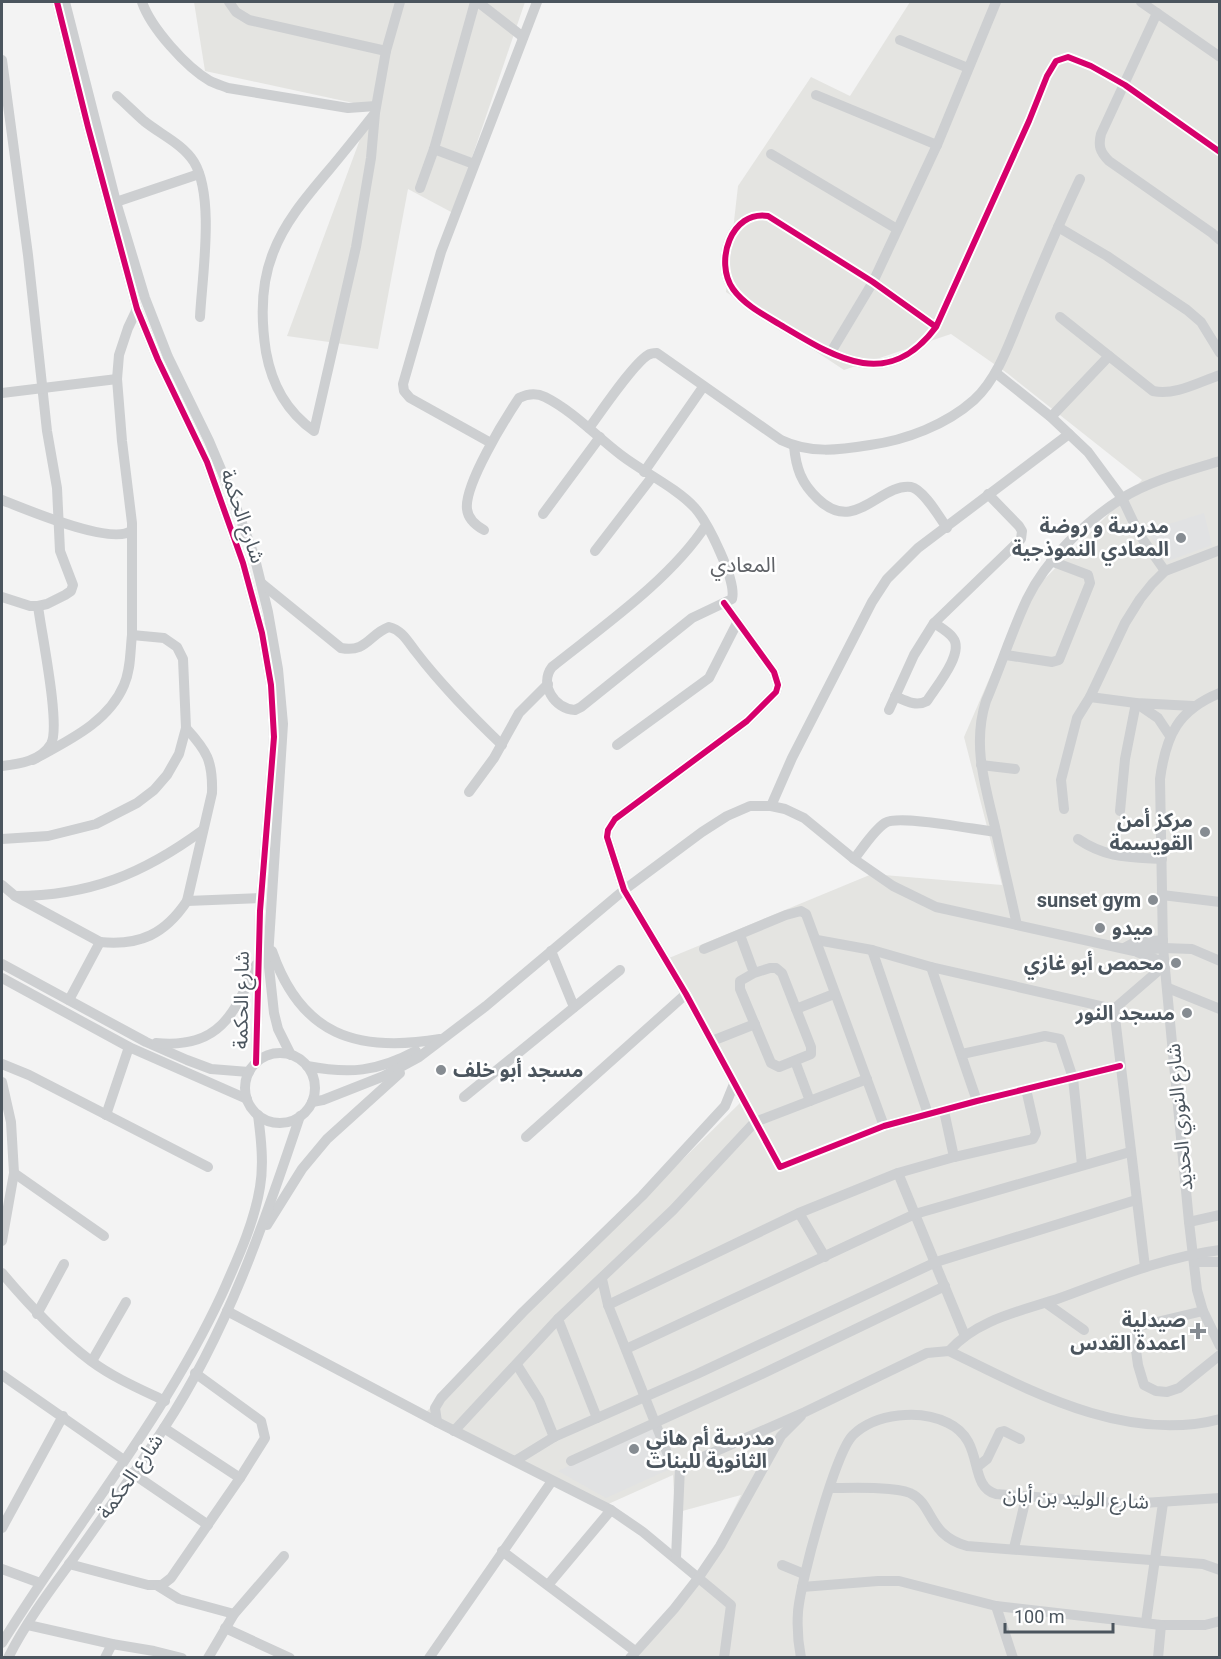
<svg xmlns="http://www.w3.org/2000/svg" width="1221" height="1659" font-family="Roboto,'Noto Sans Arabic',sans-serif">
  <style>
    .commercial { fill: #e4e4e1 }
    .education { fill: #e1e2e3 }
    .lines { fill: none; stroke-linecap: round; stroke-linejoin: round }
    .minor { stroke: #cdcfd1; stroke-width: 10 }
    .cycleway-casing { stroke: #fff; stroke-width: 10 }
    .cycleway { stroke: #d6006c; stroke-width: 6 }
    .poi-dot { fill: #868c92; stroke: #fff; stroke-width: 2 }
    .labels { text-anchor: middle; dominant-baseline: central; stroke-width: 5; stroke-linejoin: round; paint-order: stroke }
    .street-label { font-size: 20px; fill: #4b555e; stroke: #fff }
    .poi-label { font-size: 20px; font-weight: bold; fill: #4b555e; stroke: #fff; text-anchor: end }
    .neighbourhood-label { font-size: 21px; fill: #5f6267; stroke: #fff }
  </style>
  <rect width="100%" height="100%" fill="#f3f3f3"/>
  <g class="commercial">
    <polygon points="194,2 525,2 453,213 408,189 378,349 287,336 372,107 205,71"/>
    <polygon points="910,2 1219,2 1219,1657 633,1657 709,1559 741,1495 675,1513 673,1475 606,1505 424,1414 742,1101 669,958 872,874 1002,885 964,737 1023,601 1142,480 1007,373 951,334 844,370 726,292 738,186 811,77 850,96"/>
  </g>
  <g class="education">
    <polygon points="1204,513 1212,545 1168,561 1147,531"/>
    <polygon points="652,1428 670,1469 606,1498 558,1471"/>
  </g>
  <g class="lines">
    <g class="minor">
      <polyline points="57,2 88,127 137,309 158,360 207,462 243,563 262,633 271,685 274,737 260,911 256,1063"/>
      <polyline points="65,2 116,202 145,298 168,357 209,441 228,486 254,555 268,612 278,669 283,724 268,958 274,1013 278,1029 291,1055"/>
      <path d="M142 2C151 28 186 67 210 81 216 84 223 86 228 88L348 108 376 106"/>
      <polyline points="229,2 236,12 249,20 386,51"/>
      <polyline points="478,2 523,37"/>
      <polyline points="1141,2 1220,57"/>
      <path d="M1157 13 1101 134C1098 146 1100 152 1109 161L1212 233 1220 240"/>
      <polyline points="900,40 968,68"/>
      <polyline points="2,60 28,255 47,431 57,488 60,551 73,585 71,591 65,595 47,604 38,606 30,606 2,597"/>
      <polyline points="816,95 937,145"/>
      <path d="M117 96C126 104 135 113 144 121 160 134 183 144 194 162 215 197 202 277 200 317"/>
      <path d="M375 113C360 132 345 151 329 170 308 195 285 221 273 253 261 283 261 320 266 352 272 385 286 411 314 431L356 247 371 158 375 113 386 51 400 2"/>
      <polyline points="434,149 474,164"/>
      <polyline points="771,154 897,229"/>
      <polyline points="420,188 434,149 475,2"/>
      <polyline points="116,202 199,174"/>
      <polyline points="1058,227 1107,256 1187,310 1201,322 1220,353"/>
      <path d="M1060 317 1153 391C1175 396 1199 382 1220 375"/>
      <path d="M936 327 873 282 768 216C731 210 714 262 733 289 745 306 768 317 784 327 839 360 889 390 936 327L1029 121 1047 76 1056 61 1068 57 1091 66 1125 85 1220 152"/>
      <polyline points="831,352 873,282 937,145 996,2"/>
      <polyline points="996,373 1051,417 1088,452 1122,498 1139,534 1165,571"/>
      <polyline points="2,393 117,379"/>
      <polyline points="1051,417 1109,356"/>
      <path d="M589 428C601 412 633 364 648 355 651 353 653 353 657 353L781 440C810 454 839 450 870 445 906 440 946 425 974 400 1001 375 1012 334 1027 300 1044 259 1061 219 1080 179"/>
      <polyline points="491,443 410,398 404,391 403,384 441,252 537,2"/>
      <path d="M794 446C796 468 801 483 818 499 855 535 880 483 911 487 923 489 940 518 947 528"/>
      <polyline points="644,472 703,387"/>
      <path d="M2 500C25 509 114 547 132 530"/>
      <polyline points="543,514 600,437"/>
      <path d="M484 530C475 525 468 519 467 509 464 485 505 419 519 398 527 394 535 392 545 397 573 411 596 436 621 455 643 472 677 488 695 508 708 523 737 581 732 599L692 618 581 707 575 710C554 709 539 684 552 667 602 627 671 579 706 525"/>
      <polyline points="595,551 652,477"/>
      <path d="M261 583 341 648C367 653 369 634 389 627 402 630 408 642 416 652 442 686 471 715 502 745"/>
      <polyline points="724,603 774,672 778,685 776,692 747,721 615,819 608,830 607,837 624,890 686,994 780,1167 884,1126 977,1101 1120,1066"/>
      <polyline points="132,635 132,523 122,441 117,379 119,355 128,328 137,309"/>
      <polyline points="1006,655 1052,662 1059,660 1090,583 1088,575 1051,561"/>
      <path d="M1220 693C1178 710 1166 735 1160 779L1163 948 1189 1222 1197 1290 1203 1311 1220 1346"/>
      <path d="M895 696C906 701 916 707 927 701 935 688 965 653 953 638 949 632 940 627 934 623"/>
      <polyline points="1090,697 1136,703 1193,706"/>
      <polyline points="1139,705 1158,718 1170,736"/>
      <polyline points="889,710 914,655 934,623 1021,539 1022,531 1019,526 988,494"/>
      <path d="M186 728C207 751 213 761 212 793L187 901 261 898"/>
      <polyline points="617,745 709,678 737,623"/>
      <polyline points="981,765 1015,769"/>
      <path d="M2 766C19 764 41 761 51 744 61 726 41 631 38 606"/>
      <polyline points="469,792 494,758 519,713 548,684"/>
      <polyline points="771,806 792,758 872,602 887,579 918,548 1069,434"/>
      <polyline points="1064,809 1061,780 1077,718 1090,697 1125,623 1140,599 1152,584 1165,571 1220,550"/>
      <polyline points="1120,811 1125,759 1136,703"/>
      <path d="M2 839 48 836 96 824 137 803 154 790 167 775 179 754 186 728 183 659 177 647 164 638 132 635C130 652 131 669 124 685 108 723 67 741 33 760"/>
      <path d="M1078 839C1106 858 1128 857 1162 859"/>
      <path d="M854 859C863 848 873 831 885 823 899 814 976 830 996 832"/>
      <polyline points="2,885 15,896 100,942 69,1000"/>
      <polyline points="1162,895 1220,902"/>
      <path d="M15 896C89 896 143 874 203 830"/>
      <path d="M1017 925C1010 893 1002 860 995 827 985 785 972 744 986 701 1000 668 1012 631 1027 599 1046 560 1085 522 1121 499 1146 482 1190 470 1220 461"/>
      <polyline points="740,935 754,973 740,981 740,989 771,1063 779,1067 811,1054 811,1047 782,973 776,968 770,968 754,973"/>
      <polyline points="817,940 872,950 931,967 1114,1009"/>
      <path d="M100 942C140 946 165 934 187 901"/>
      <polyline points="1124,948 1133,943 1163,940"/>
      <polyline points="704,949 786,915 801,911 806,914 884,1126"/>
      <polyline points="872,950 928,1114"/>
      <path d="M272 951C301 1035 356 1053 440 1039"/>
      <polyline points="551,951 574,1007"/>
      <polyline points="1137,952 1165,963"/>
      <polyline points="2,964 146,1042 187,1060 211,1069 249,1072"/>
      <polyline points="931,967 977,1101"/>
      <polyline points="2,978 129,1047 247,1099"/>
      <polyline points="1168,988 1220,1009"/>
      <polyline points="796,1009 834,994"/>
      <polyline points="712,1041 755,1024"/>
      <path d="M156 1043C219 1049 234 1015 256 965"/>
      <circle cx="280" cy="1088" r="35"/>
      <polyline points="962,1054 1045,1036 1060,1039 1073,1078 1082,1165"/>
      <polyline points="795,1061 810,1101"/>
      <polyline points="2,1064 29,1075 208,1167"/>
      <path d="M307 1066C349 1074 377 1072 416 1051"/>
      <polyline points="2,1082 11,1122 14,1173 2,1241"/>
      <polyline points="464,1097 620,970"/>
      <polyline points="312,1102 323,1100 384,1076 419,1057 486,1006 624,890 702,832 727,816 750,806 771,806 785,809 804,818 854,859 893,886 936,907 1134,951 1163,948 1192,949 1220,961"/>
      <polyline points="944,1111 954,1157"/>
      <polyline points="106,1115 129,1047"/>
      <polyline points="526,1137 686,994"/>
      <polyline points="14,1173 104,1236"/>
      <polyline points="898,1173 965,1336"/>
      <polyline points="799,1213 825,1257"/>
      <polyline points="1189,1222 1220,1215"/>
      <polyline points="267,1225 302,1169 327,1139 400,1073"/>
      <polyline points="1194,1262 1220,1262"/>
      <polyline points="1145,1267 1114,1009 1165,965"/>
      <path d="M2 1273C29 1305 57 1335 91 1361 114 1378 140 1389 165 1401"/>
      <path d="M602 1279 608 1305 672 1465 680 1467 805 1412 927 1353 949 1351C1031 1391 1126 1444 1220 1419"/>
      <polyline points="1046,1303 1084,1330"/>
      <polyline points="608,1305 799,1213 898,1173 954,1157 1033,1139 1036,1133 1026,1089"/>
      <polyline points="227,1311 437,1422 611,1510 643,1532 731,1605 724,1658"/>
      <polyline points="1203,1311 1140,1326 1134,1336 1138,1365 1144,1385 1156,1391 1167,1392 1179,1388 1220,1355"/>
      <polyline points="37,1314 64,1264"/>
      <polyline points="558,1319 597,1418"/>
      <polyline points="626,1349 915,1214 1130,1152"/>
      <path d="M949 1351C977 1319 1022 1311 1060 1298 1112 1279 1164 1257 1220 1250"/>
      <polyline points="92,1361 126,1302"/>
      <polyline points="517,1365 539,1400 554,1437"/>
      <polyline points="2,1375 124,1460"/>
      <polyline points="437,1422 435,1408 441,1398 523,1312 642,1196 725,1106 734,1084"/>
      <polyline points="164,1428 240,1478"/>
      <polyline points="454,1431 558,1319 673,1210 755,1122 867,1079"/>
      <polyline points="515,1461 554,1437 697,1374 936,1262 1136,1200"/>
      <polyline points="571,1461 762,1374 945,1286"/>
      <polyline points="977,1467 987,1459 1000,1432 1004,1431 1020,1439"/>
      <polyline points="132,1473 208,1525"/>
      <path d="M830 1488C850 1488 893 1486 910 1493 934 1504 927 1535 967 1546L1203 1564 1220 1570"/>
      <polyline points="2,1528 63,1416"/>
      <polyline points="1014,1548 1026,1498"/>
      <polyline points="502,1551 635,1651"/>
      <polyline points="676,1558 680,1467"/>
      <polyline points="69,1564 148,1585 162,1585 171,1578 240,1478 265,1438 261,1421 195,1373"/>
      <polyline points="782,1565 804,1574"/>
      <polyline points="2,1569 40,1583"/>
      <polyline points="548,1585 611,1510"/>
      <polyline points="158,1586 179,1599 234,1614"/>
      <polyline points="802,1587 878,1581 899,1581 996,1606 1161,1625 1205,1625 1220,1621"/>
      <polyline points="996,1606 1013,1658"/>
      <polyline points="1146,1622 1163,1503"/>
      <polyline points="28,1625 112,1644 154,1651 182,1658"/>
      <polyline points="225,1628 290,1658"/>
      <path d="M2 1643C74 1526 164 1419 222 1294 237 1260 254 1224 260 1187 264 1164 261 1138 258 1115"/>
      <path d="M8 1658C25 1624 48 1593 70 1563 102 1518 134 1474 164 1428 227 1332 264 1224 300 1116"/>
      <polyline points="105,1658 112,1644"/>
      <polyline points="208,1658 234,1614 284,1556"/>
      <polyline points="429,1658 552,1481"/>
      <polyline points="630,1658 674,1609 699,1577 720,1546 781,1436 801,1416"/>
      <path d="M801 1658C798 1643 797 1627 798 1612 800 1583 835 1453 853 1435 876 1413 920 1409 948 1423 986 1441 967 1486 996 1494L1128 1504 1220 1498"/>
      <polyline points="1158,1658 1161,1625"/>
    </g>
    <defs>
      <g id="cycleway">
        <polyline points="57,2 88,127 137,309 158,360 207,462 243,563 262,633 271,685 274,737 260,911 256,1063"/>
        <path d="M936 327 873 282 768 216C731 210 714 262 733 289 745 306 768 317 784 327 839 360 889 390 936 327L1029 121 1047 76 1056 61 1068 57 1091 66 1125 85 1220 152"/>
        <polyline points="724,603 774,672 778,685 776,692 747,721 615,819 608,830 607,837 624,890 686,994 780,1167 884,1126 977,1101 1120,1066"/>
      </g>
    </defs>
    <use href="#cycleway" class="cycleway-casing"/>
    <use href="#cycleway" class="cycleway"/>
  </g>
  <g class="poi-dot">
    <circle cx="1181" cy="538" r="6"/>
    <circle cx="1205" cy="832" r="6"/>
    <circle cx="1153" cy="900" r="6"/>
    <circle cx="1100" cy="928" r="6"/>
    <circle cx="1176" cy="963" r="6"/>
    <circle cx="1187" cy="1013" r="6"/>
    <circle cx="441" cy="1070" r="6"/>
    <path d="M1195 1322h6v6h6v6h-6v6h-6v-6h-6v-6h6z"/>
    <circle cx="634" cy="1449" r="6"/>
  </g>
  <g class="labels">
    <g class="street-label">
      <text transform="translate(243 516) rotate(71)">شارع الحكمة</text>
      <text transform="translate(241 1000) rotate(-89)">شارع الحكمة</text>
      <text transform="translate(1179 1117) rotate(-95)">شارع النوري الحديد</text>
      <text transform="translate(130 1476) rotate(-55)">شارع الحكمة</text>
      <text transform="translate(1076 1498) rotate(3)">شارع الوليد بن أبان</text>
    </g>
    <g class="poi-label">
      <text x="1169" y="526">مدرسة و روضة<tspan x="1169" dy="23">المعادي النموذجية</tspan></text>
      <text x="1193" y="820">مركز أمن<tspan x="1193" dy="23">القويسمة</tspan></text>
      <text x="1141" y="900">sunset gym</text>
      <text x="1112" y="928" text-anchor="start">ميدو</text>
      <text x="1164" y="963">محمص أبو غازي</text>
      <text x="1175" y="1013">مسجد النور</text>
      <text x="453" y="1070" text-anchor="start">مسجد أبو خلف</text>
      <text x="1186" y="1320">صيدلية<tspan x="1186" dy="23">اعمدة القدس</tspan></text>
      <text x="646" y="1438" text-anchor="start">مدرسة أم هاني<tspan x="646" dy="23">الثانوية للبنات</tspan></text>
    </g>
    <g class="neighbourhood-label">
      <text x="743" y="565">المعادي</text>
    </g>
  </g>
  <rect width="1221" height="1659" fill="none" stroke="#4b555e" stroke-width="6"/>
  <path d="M1005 1623v9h108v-9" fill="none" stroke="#4b555e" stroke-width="3"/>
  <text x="1014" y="1623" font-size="18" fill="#4b555e" stroke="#ffffff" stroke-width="4.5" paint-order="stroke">100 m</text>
</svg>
